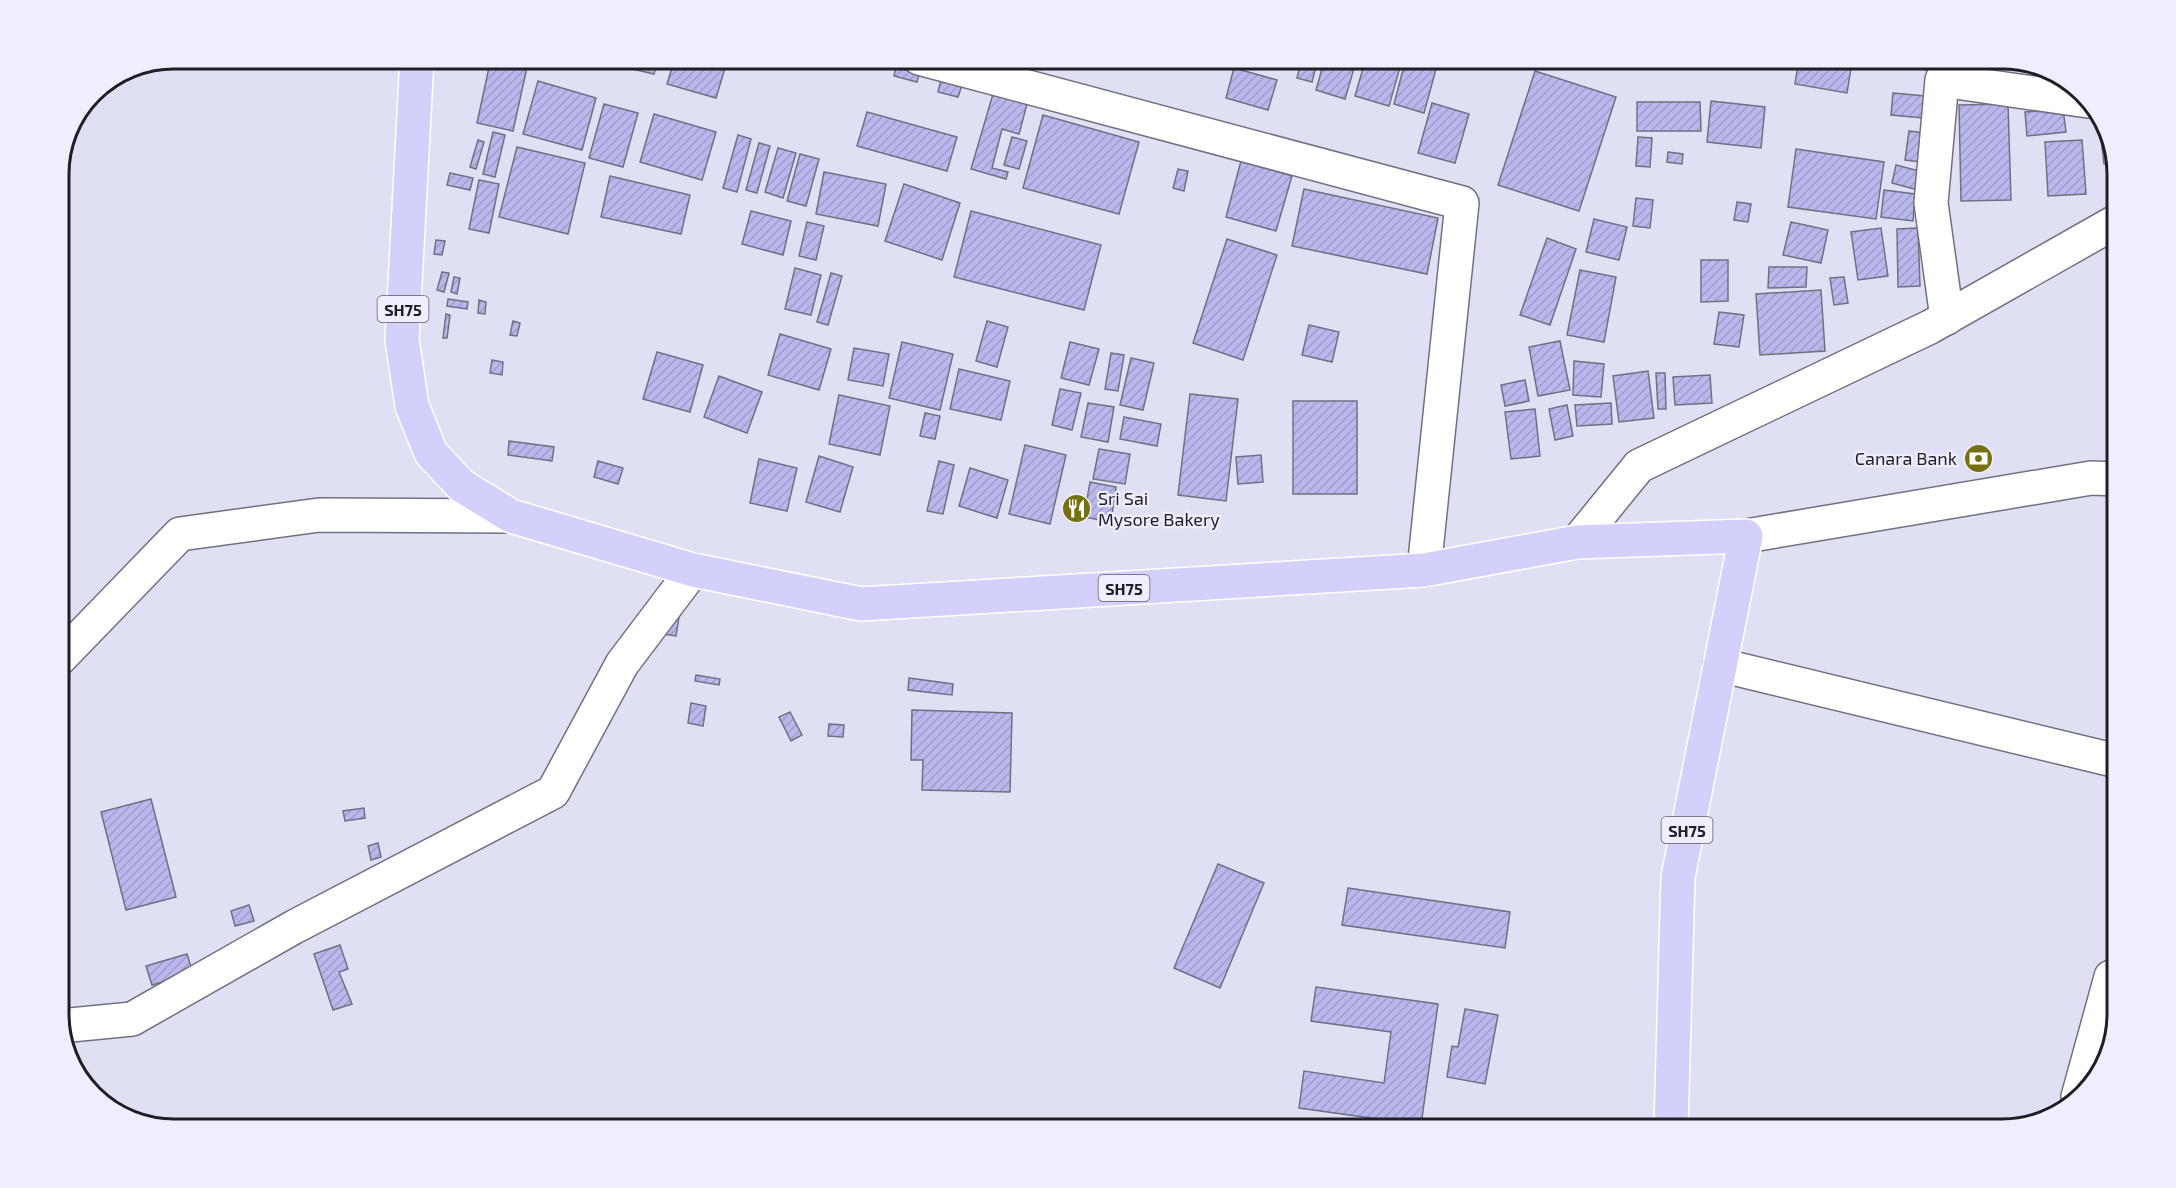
<svg xmlns="http://www.w3.org/2000/svg" width="2176" height="1188" font-family="'Exo 2',sans-serif">
  <style>
    .building { fill: url(#building-hatch); stroke: #707082; stroke-width: 1.5 }
    .lines { fill: none; stroke-linecap: round; stroke-linejoin: round }
    .minor-casing { stroke: #717083; stroke-width: 36 }
    .major-casing { stroke: #fff; stroke-width: 36 }
    .minor { stroke: #fff; stroke-width: 33 }
    .major { stroke: #d3d1fc; stroke-width: 33 }
    .labels { text-anchor: middle; dominant-baseline: central; stroke-width: 4.5; stroke-linejoin: round; paint-order: stroke }
    .shield { fill: #eef; stroke: #5c5c66; stroke-width: 1.5 }
    .shield-label { font-size: 16px; font-weight: bold; fill: #1e1e25 }
    .poi-label { font-size: 18px; fill: #1e1e25; stroke: #eef; text-anchor: end }
    .rim { fill: none; stroke: #1e1e25; stroke-width: 3 }
  </style>
  <defs>
    <pattern id="building-hatch" width="6" height="6" patternUnits="userSpaceOnUse" patternTransform="scale(1.5)"><rect width="6" height="6" fill="#b9b7ec"/><path d="M-1 1l2-2M0 6l6-6M5 7l2-2" fill="none" stroke="#9f9dca"/></pattern>
  </defs>
  <rect width="100%" height="100%" fill="#e0e0f5"/>
  <g class="building">
    <polygon points="491,58 529,58 513,131 477,123"/>
    <polygon points="599,58 658,58 654,74 598,61"/>
    <polygon points="675,58 692,58 725,68 716,98 667,84"/>
    <polygon points="835,58 860,58 857,67 835,61"/>
    <polygon points="1070,58 1107,58 1104,69"/>
    <polygon points="1302,58 1318,58 1312,82 1297,78"/>
    <polygon points="1325,58 1357,58 1345,99 1316,90"/>
    <polygon points="1366,58 1402,60 1389,106 1355,96"/>
    <polygon points="1406,58 1439,58 1424,113 1394,104"/>
    <polygon points="1898,58 1929,58 1927,70 1897,64"/>
    <polygon points="1799,59 1851,68 1847,93 1795,84"/>
    <polygon points="896,67 919,74 917,82 894,76"/>
    <polygon points="1234,68 1277,80 1268,110 1226,98"/>
    <polygon points="1535,71 1616,97 1579,211 1498,185"/>
    <polygon points="941,80 962,85 958,97 938,92"/>
    <polygon points="538,81 596,98 582,150 523,134"/>
    <polygon points="1893,93 1925,96 1923,118 1891,115"/>
    <polygon points="993,94 1027,104 1019,134 1002,129 992,168 1008,172 1006,179 971,169"/>
    <polygon points="1711,101 1765,107 1761,148 1707,142"/>
    <polygon points="1637,102 1700,102 1701,131 1637,131"/>
    <polygon points="1432,103 1469,114 1455,163 1418,153"/>
    <polygon points="604,104 638,113 623,167 589,158"/>
    <polygon points="2008,104 2011,200 1961,201 1959,105"/>
    <polygon points="2063,109 2066,132 2027,136 2025,112"/>
    <polygon points="867,112 957,137 947,171 857,146"/>
    <polygon points="654,114 716,132 702,180 640,162"/>
    <polygon points="1043,115 1139,142 1119,214 1023,188"/>
    <polygon points="2100,129 2105,129 2116,163 2104,164"/>
    <polygon points="1909,131 1926,133 1921,162 1905,160"/>
    <polygon points="493,132 505,135 495,177 483,174"/>
    <polygon points="738,135 751,139 737,192 723,188"/>
    <polygon points="1012,137 1027,141 1019,169 1004,165"/>
    <polygon points="1638,137 1652,138 1650,167 1636,166"/>
    <polygon points="478,140 484,142 476,169 470,167"/>
    <polygon points="2082,140 2086,194 2048,196 2045,142"/>
    <polygon points="759,143 770,146 757,193 746,190"/>
    <polygon points="517,147 585,163 568,234 499,217"/>
    <polygon points="778,148 796,153 783,198 765,192"/>
    <polygon points="1796,149 1884,162 1876,219 1788,207"/>
    <polygon points="1668,152 1683,154 1682,164 1667,162"/>
    <polygon points="800,154 819,159 806,206 787,201"/>
    <polygon points="1241,161 1292,176 1276,231 1226,217"/>
    <polygon points="1896,165 1923,172 1918,190 1892,183"/>
    <polygon points="1178,169 1188,171 1184,191 1173,188"/>
    <polygon points="824,172 886,184 878,226 816,214"/>
    <polygon points="450,173 473,178 470,190 447,185"/>
    <polygon points="610,176 690,195 681,234 601,217"/>
    <polygon points="479,180 499,184 489,233 469,229"/>
    <polygon points="904,184 960,203 942,260 885,241"/>
    <polygon points="1304,189 1438,218 1427,274 1292,246"/>
    <polygon points="1884,190 1915,194 1913,221 1881,217"/>
    <polygon points="1636,198 1653,200 1650,228 1633,226"/>
    <polygon points="1737,202 1751,204 1748,222 1734,220"/>
    <polygon points="751,211 791,221 783,255 742,244"/>
    <polygon points="971,211 1101,245 1084,310 954,277"/>
    <polygon points="1594,219 1627,227 1619,260 1586,252"/>
    <polygon points="807,222 824,226 816,260 799,256"/>
    <polygon points="1791,222 1828,230 1821,263 1783,255"/>
    <polygon points="1881,228 1888,276 1858,280 1851,232"/>
    <polygon points="1918,228 1920,286 1898,287 1897,229"/>
    <polygon points="1547,238 1576,249 1550,325 1520,315"/>
    <polygon points="1227,239 1277,255 1243,360 1193,343"/>
    <polygon points="436,240 445,241 442,255 434,254"/>
    <polygon points="1701,260 1728,260 1728,301 1701,302"/>
    <polygon points="1769,267 1807,267 1806,287 1768,288"/>
    <polygon points="795,268 821,275 811,315 785,309"/>
    <polygon points="1580,270 1616,277 1604,342 1567,335"/>
    <polygon points="442,272 449,273 444,292 437,290"/>
    <polygon points="831,273 842,276 828,325 817,322"/>
    <polygon points="454,277 460,278 457,294 451,292"/>
    <polygon points="1844,277 1848,303 1834,305 1830,278"/>
    <polygon points="1821,290 1825,351 1760,355 1756,294"/>
    <polygon points="448,299 468,302 467,309 447,306"/>
    <polygon points="479,300 486,302 485,314 478,313"/>
    <polygon points="1719,312 1744,315 1739,347 1714,344"/>
    <polygon points="446,314 450,315 447,338 443,338"/>
    <polygon points="513,321 520,323 517,336 510,335"/>
    <polygon points="987,321 1008,327 997,367 976,361"/>
    <polygon points="1309,325 1339,332 1332,362 1302,355"/>
    <polygon points="780,334 831,349 819,390 768,375"/>
    <polygon points="1560,341 1570,390 1538,396 1529,347"/>
    <polygon points="902,342 953,354 940,410 889,398"/>
    <polygon points="1070,342 1099,349 1089,385 1061,378"/>
    <polygon points="854,348 889,354 883,386 848,380"/>
    <polygon points="657,352 703,365 690,412 643,399"/>
    <polygon points="1111,353 1124,355 1118,391 1105,389"/>
    <polygon points="1131,358 1154,363 1143,410 1120,405"/>
    <polygon points="492,360 503,362 502,375 490,373"/>
    <polygon points="1574,361 1604,364 1601,397 1573,395"/>
    <polygon points="959,369 1010,381 1001,420 950,409"/>
    <polygon points="1648,371 1654,418 1619,422 1613,376"/>
    <polygon points="1656,373 1665,373 1666,409 1658,409"/>
    <polygon points="1710,375 1712,403 1675,405 1673,377"/>
    <polygon points="719,376 762,392 747,433 704,417"/>
    <polygon points="1525,380 1529,401 1505,406 1501,385"/>
    <polygon points="1060,389 1081,393 1072,430 1052,425"/>
    <polygon points="1190,394 1238,399 1226,501 1178,495"/>
    <polygon points="839,395 890,406 880,455 829,444"/>
    <rect x="1293" y="401" width="64" height="93"/>
    <polygon points="1088,403 1114,407 1108,442 1081,437"/>
    <polygon points="1611,403 1612,424 1577,426 1575,405"/>
    <polygon points="1567,405 1573,436 1555,440 1549,409"/>
    <polygon points="1535,409 1540,456 1511,459 1505,412"/>
    <polygon points="925,413 940,416 935,439 920,436"/>
    <polygon points="1124,417 1161,424 1157,446 1120,439"/>
    <polygon points="509,441 554,447 552,461 508,455"/>
    <polygon points="1025,445 1066,455 1050,524 1009,514"/>
    <polygon points="1099,449 1130,454 1125,484 1093,479"/>
    <polygon points="1261,455 1263,482 1238,484 1236,457"/>
    <polygon points="819,456 853,467 840,512 806,502"/>
    <polygon points="759,459 797,468 787,511 750,503"/>
    <polygon points="598,461 623,468 618,484 594,477"/>
    <polygon points="939,461 954,465 943,514 927,511"/>
    <polygon points="970,468 1008,480 997,518 959,506"/>
    <polygon points="1090,482 1116,487 1111,522 1084,517"/>
    <polygon points="666,615 679,617 676,636 663,634"/>
    <polygon points="696,675 720,679 719,685 695,681"/>
    <polygon points="909,678 953,684 952,695 908,690"/>
    <polygon points="691,703 706,706 703,726 688,723"/>
    <polygon points="912,710 1012,713 1010,792 922,790 923,760 911,760"/>
    <polygon points="790,712 802,735 791,741 779,717"/>
    <polygon points="829,724 844,725 843,737 828,736"/>
    <polygon points="151,799 176,897 126,910 101,812"/>
    <polygon points="364,808 365,818 345,821 343,811"/>
    <polygon points="378,843 381,857 371,860 368,846"/>
    <polygon points="1218,864 1264,883 1220,988 1174,968"/>
    <polygon points="1348,888 1510,912 1505,948 1342,925"/>
    <polygon points="249,905 254,921 235,926 231,911"/>
    <polygon points="340,945 348,969 339,972 352,1004 333,1010 314,954"/>
    <polygon points="187,954 193,973 152,985 146,966"/>
    <polygon points="1316,987 1438,1004 1421,1125 1299,1108 1304,1071 1384,1083 1391,1032 1311,1021"/>
    <polygon points="1465,1009 1498,1015 1485,1084 1447,1077 1452,1046 1458,1047"/>
  </g>
  <g class="lines">
    <defs>
      <g id="minor">
        <polyline points="919,58 1462,203 1424,570"/>
        <polyline points="1947,318 1931,203 1942,80 2088,101"/>
        <polyline points="1746,536 2091,478 2117,479"/>
        <polyline points="1577,542 1639,466 1930,327 2117,221"/>
        <polyline points="59,659 180,534 319,515 511,516"/>
        <polyline points="1720,665 2117,761"/>
        <polyline points="60,1026 132,1019 294,927 553,792 622,664 693,570"/>
        <polyline points="2078,1097 2111,977 2117,978"/>
      </g>
      <polyline id="major" points="417,58 402,340 412,406 431,453 462,486 511,516 693,570 861,604 1424,570 1577,542 1746,536 1678,877 1671,1129"/>
    </defs>
    <use href="#minor" class="minor-casing"/>
    <use href="#major" class="major-casing"/>
    <use href="#minor" class="minor"/>
    <use href="#major" class="major"/>
  </g>
  <defs>
    <symbol id="bank-disc" viewBox="-11 -11 22 22"><circle r="9.5" fill="#767011" stroke="#eef"/><path d="M-6-4H6V4H-6ZM0-2.3a2.3 2.3 0 1 0 0 4.6a2.3 2.3 0 1 0 0-4.6Z" fill="#fff"/></symbol>
    <symbol id="restaurant-disc" viewBox="-11 -11 22 22"><circle r="9.5" fill="#767011" stroke="#eef"/><path d="M-5-6h1v4h1v-4h1v4h1v-4h1v5L-1.5 .5V6h-2V.5L-5-1ZM5-6V6H3V1.5H1.5Q1.5-4 5-6Z" fill="#fff"/></symbol>
  </defs>
  <g fill-rule="evenodd">
    <use href="#bank-disc" x="1962" y="442" width="33" height="33"/>
    <use href="#restaurant-disc" x="1060" y="492" width="33" height="33"/>
  </g>
  <g class="labels">
    <g class="shield">
      <rect x="377.5" y="296" width="51" height="26" rx="4.5"/>
      <rect x="1098.5" y="575" width="51" height="26" rx="4.5"/>
      <rect x="1661.5" y="817" width="51" height="26" rx="4.5"/>
    </g>
    <g class="shield-label">
      <text x="403" y="309">SH75</text>
      <text x="1124" y="588">SH75</text>
      <text x="1687" y="830">SH75</text>
    </g>
    <g class="poi-label">
      <text x="1957" y="458">Canara Bank</text>
      <text x="1098" y="498" text-anchor="start">Sri Sai<tspan x="1098" dy="21">Mysore Bakery</tspan></text>
    </g>
  </g>
  <path d="M0 0H2176V1188H0ZM174 69H2002A105 105 0 0 1 2107 174V1014A105 105 0 0 1 2002 1119H174A105 105 0 0 1 69 1014V174A105 105 0 0 1 174 69Z" fill="#eef" fill-rule="evenodd"/>
  <path class="rim" d="M174 69H2002A105 105 0 0 1 2107 174V1014A105 105 0 0 1 2002 1119H174A105 105 0 0 1 69 1014V174A105 105 0 0 1 174 69Z"/>
</svg>
